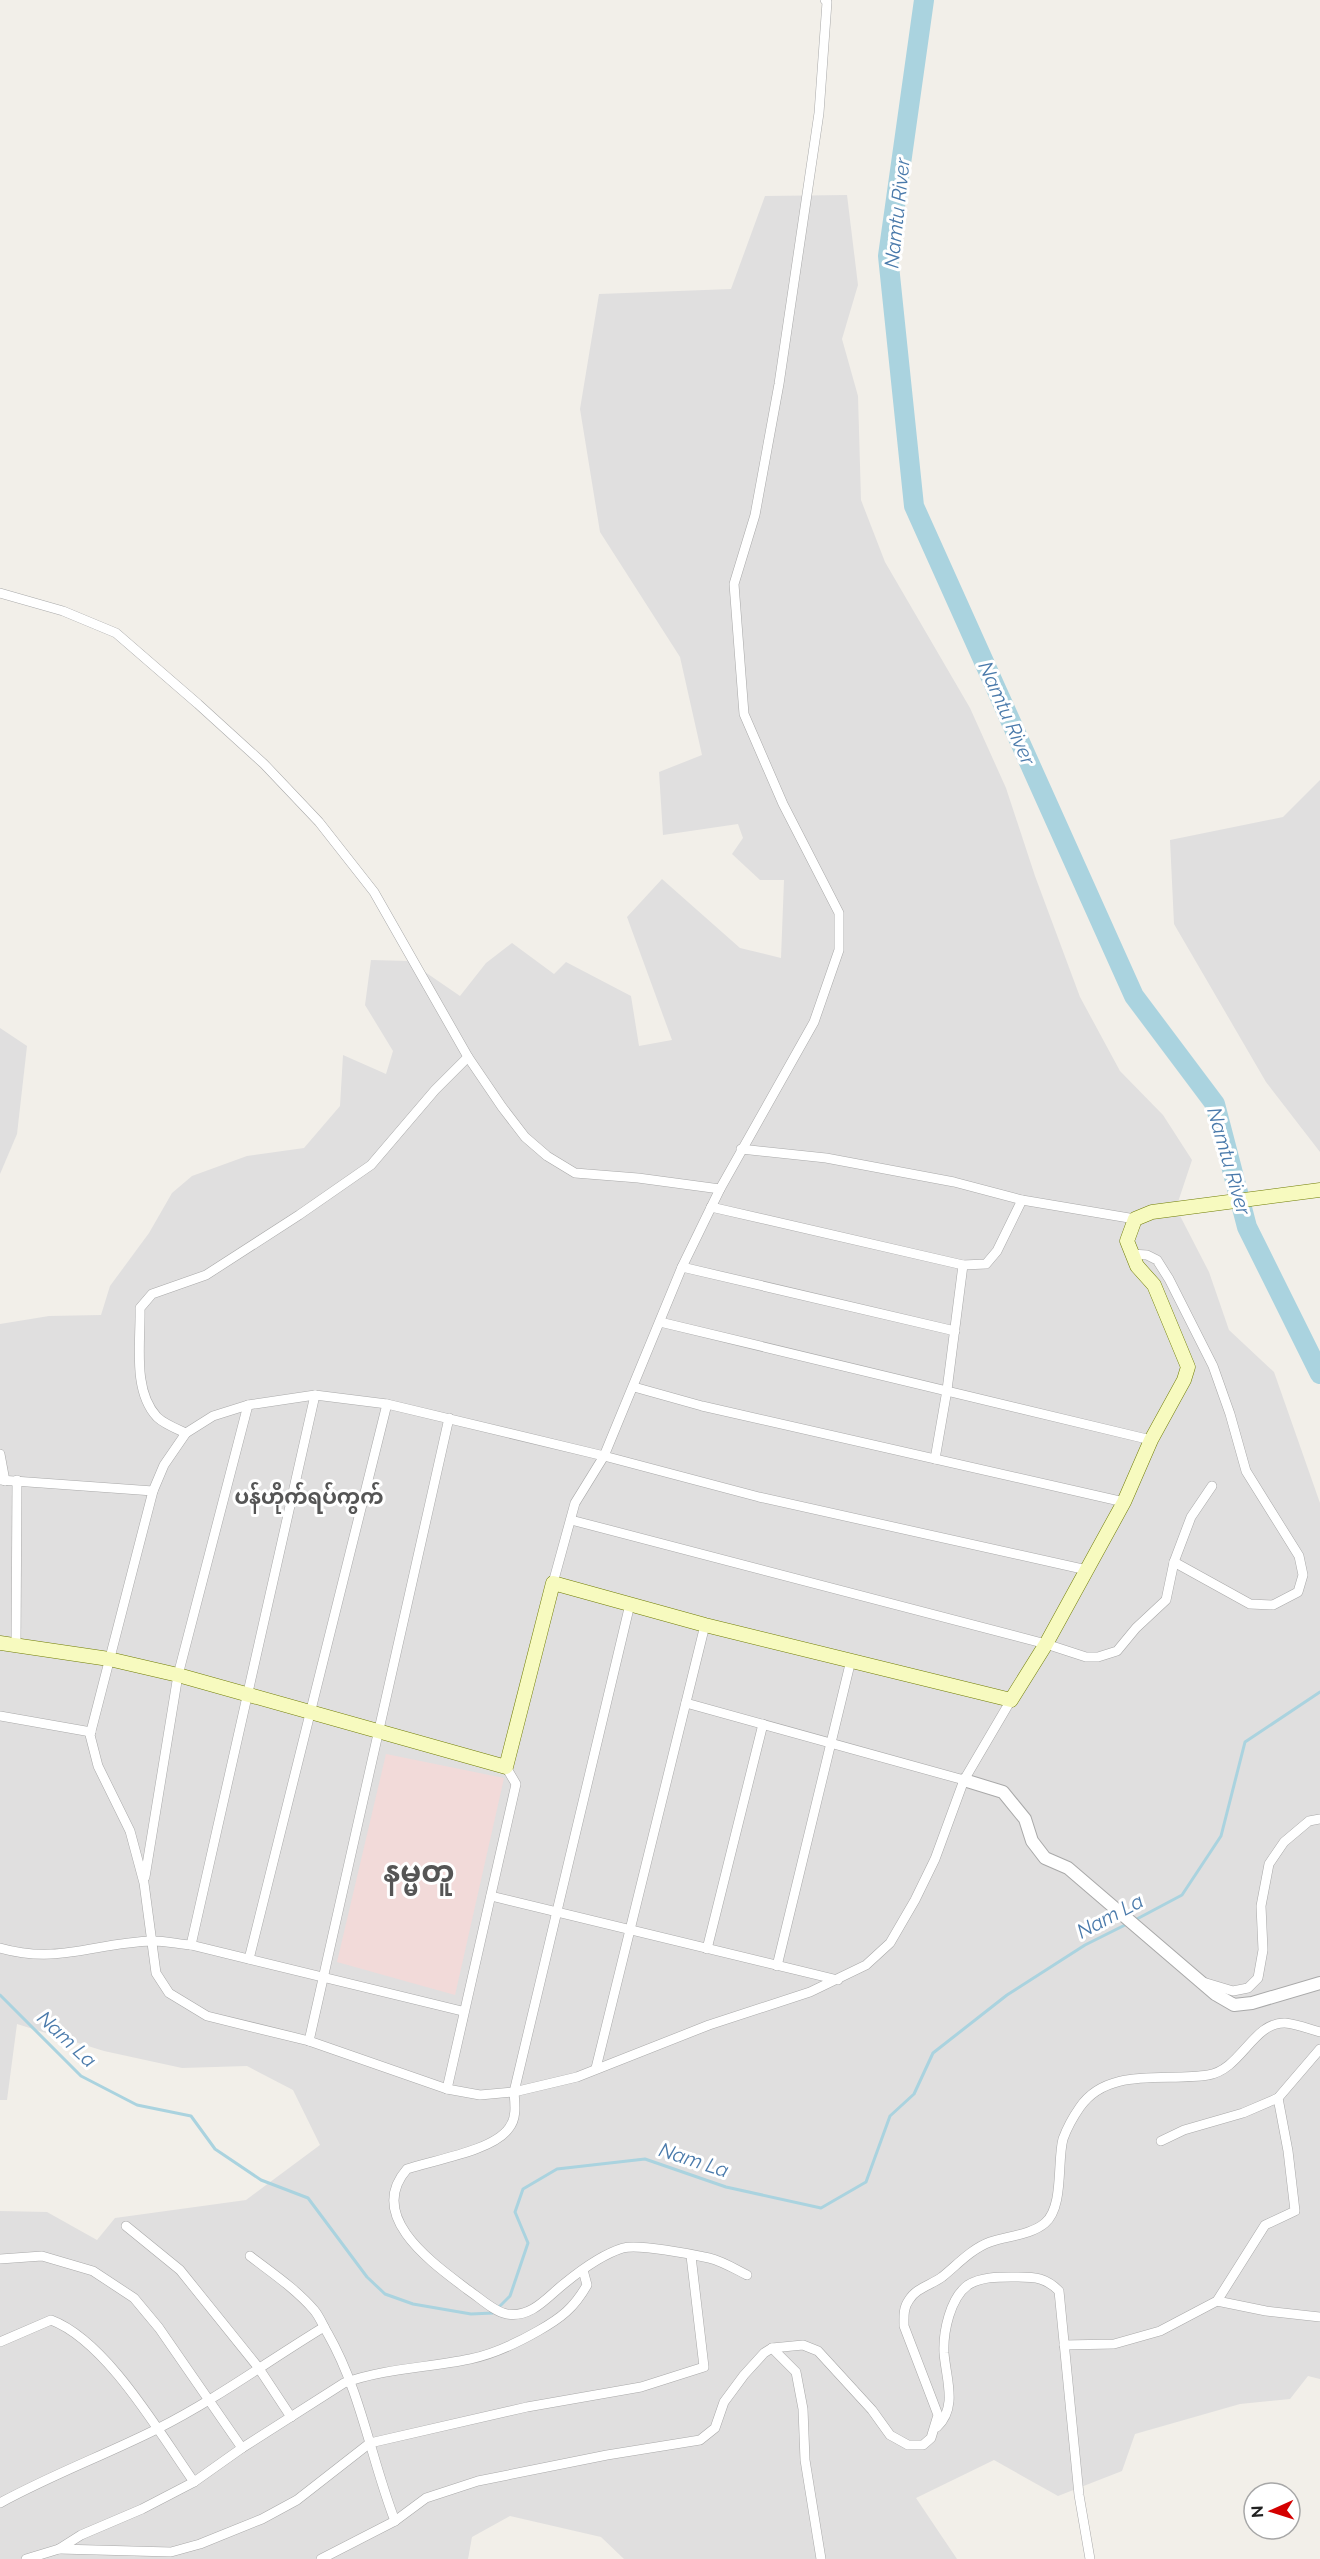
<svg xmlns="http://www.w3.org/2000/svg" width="1320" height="2559" font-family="Raleway,'Noto Sans Myanmar',sans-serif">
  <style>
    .residential { fill: #e0dfdf }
    .commercial { fill: #f2dad9 }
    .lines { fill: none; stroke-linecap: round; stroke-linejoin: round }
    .stream { stroke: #aad3df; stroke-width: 3 }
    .river { stroke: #aad3df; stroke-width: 20 }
    .minor-casing { stroke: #a9a9a9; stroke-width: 10 }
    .tertiary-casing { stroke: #a9a9a9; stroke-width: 14 }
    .secondary-casing { stroke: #707d05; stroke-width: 15 }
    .minor { stroke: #fff; stroke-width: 9 }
    .tertiary { stroke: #fff; stroke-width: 12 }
    .secondary { stroke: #f7fabf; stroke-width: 14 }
    .labels { text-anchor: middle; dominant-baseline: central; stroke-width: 6; stroke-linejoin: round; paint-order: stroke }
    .water-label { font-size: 20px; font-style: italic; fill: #4a7aab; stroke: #fff }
    .quarter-label { font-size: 21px; font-weight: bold; fill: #555; stroke: #fff }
    .town-label { font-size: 30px; font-weight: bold; fill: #555; stroke: #fff }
  </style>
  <rect width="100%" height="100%" fill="#f2efe9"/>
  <g class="residential">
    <polygon points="847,195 858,285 842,339 858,396 861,500 885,562 970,708 1006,788 1035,876 1080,997 1120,1071 1163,1115 1192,1160 1176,1208 1209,1272 1229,1330 1274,1372 1320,1503 1320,2379 1308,2376 1290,2399 1240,2404 1135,2434 1122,2471 1058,2496 994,2460 916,2498 957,2559 624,2559 601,2537 510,2516 472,2537 468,2559 0,2559 0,2211 47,2212 97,2240 115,2218 246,2200 320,2145 293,2090 247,2066 182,2068 104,2051 17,2024 7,2100 0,2100 0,1324 49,1316 101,1315 110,1286 149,1233 172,1193 192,1176 247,1156 304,1148 340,1106 343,1055 386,1074 393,1051 365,1005 371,960 409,961 460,996 486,963 512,943 554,974 566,962 631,996 639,1046 672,1040 627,917 662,879 740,948 781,958 784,880 760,880 732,854 743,838 738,824 663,835 659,772 702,755 680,657 600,532 580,409 599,294 731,289 765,196"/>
    <polygon points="1320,780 1320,1152 1266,1082 1174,924 1170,840 1283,817"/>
    <polygon points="0,1028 27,1046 17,1134 0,1174"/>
  </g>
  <polygon class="commercial" points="386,1754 504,1778 455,1995 337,1962"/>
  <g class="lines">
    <g class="stream">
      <polyline points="1135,1920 1182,1895 1221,1836 1245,1742 1320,1692"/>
      <polyline points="0,1995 81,2076 137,2105 191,2116 215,2149 261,2180 308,2198 367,2277 385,2294 413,2304 471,2314 493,2313 510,2296 528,2243 515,2212 523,2189 557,2169 645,2159 726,2187 821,2208 866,2182 890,2116 914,2094 933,2053 1007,1995 1085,1945 1127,1924"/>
    </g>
    <polyline class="river" points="924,0 888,256 914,506 1134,996 1215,1104 1247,1227 1320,1374"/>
    <defs>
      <g id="minor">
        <polyline points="0,593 63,611 116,633 198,704 264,764 319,822 374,892 468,1057 502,1107 525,1137 547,1156 575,1173 638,1178 720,1189"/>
        <polyline points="741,1149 826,1158 954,1182 1022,1200 1135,1219"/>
        <polyline points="711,1207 963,1265 986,1264 997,1251 1022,1200"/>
        <polyline points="1131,1254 1147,1255 1157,1260 1169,1279 1213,1366 1230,1414 1246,1471 1299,1556 1303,1575 1298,1592 1273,1605 1250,1604 1174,1562"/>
        <polyline points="682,1267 955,1331"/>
        <polyline points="660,1322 1151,1440"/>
        <polyline points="634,1387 702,1406 1124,1502"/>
        <path d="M186 1433C177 1429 164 1424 157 1417 132 1390 141 1342 140 1308L152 1294 206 1275 299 1215 371 1165 435 1090 468 1057"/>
        <polyline points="0,1454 5,1481"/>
        <polyline points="935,1459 947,1390 963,1265"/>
        <polyline points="0,1480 153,1491"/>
        <polyline points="571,1520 1046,1644 1086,1657 1098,1657 1117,1651 1136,1628 1166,1600 1174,1562 1191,1517 1212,1486"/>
        <polyline points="553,1583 575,1503 604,1456 682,1267 720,1189 814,1022 839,950 839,913 783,804 744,714 734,584 755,515 779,384 819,113 827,2 825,0"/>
        <path d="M630 1604 514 2092C515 2104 517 2118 509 2128 493 2151 433 2160 407 2169 365 2217 434 2264 468 2290 479 2297 494 2312 507 2314 532 2318 547 2297 565 2283 581 2270 603 2254 623 2248 639 2244 691 2254 709 2258 722 2261 735 2269 747 2275"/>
        <polyline points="16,1644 17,1480"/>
        <polyline points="1011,1700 964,1780 935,1859 915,1900 890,1943 866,1965 810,1992 709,2025 577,2077 514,2092 480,2095 447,2089 309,2041 207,2016 169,1993 156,1973 144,1883 130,1831 98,1766 90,1735 153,1491 164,1465 186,1433 213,1416 248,1405 315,1395 387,1404 604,1456 759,1497 1087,1570"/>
        <polyline points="686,1703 964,1780"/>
        <polyline points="0,1716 91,1732"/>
        <polyline points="145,1877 178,1675 248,1405"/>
        <polyline points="491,1896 838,1980"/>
        <polyline points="191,1945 315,1395"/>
        <path d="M0 1948C59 1965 97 1942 153 1941 166 1941 178 1944 191 1945L462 2011"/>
        <polyline points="707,1949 763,1724"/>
        <polyline points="249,1959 387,1404"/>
        <polyline points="777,1966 851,1660"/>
        <polyline points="1203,1982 1233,1991 1248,1988 1258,1978 1263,1950 1261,1906 1269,1864 1284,1842 1309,1821 1320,1819"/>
        <polyline points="309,2041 449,1418"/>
        <polyline points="596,2068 705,1625"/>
        <polyline points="447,2089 516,1784 506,1767"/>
        <polyline points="1278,2098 1320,2049"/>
        <polyline points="126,2226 180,2270 258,2367 291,2417"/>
        <path d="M250 2256C272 2273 296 2289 314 2310 320 2317 323 2326 328 2334 361 2392 371 2459 395 2521"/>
        <polyline points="0,2259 42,2256 93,2271 134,2298 159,2328 242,2448"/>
        <polyline points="1217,2301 1266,2311 1320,2317"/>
        <path d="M0 2342 51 2320C107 2341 160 2434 194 2482"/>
        <polyline points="1064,2345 1114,2344 1160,2331 1217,2301 1265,2225 1295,2211 1288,2151 1278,2098 1243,2113 1184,2130 1161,2141"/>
        <polyline points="772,2348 796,2372 803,2409 805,2460 821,2559"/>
        <path d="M937 2427C958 2407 946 2379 944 2353 943 2332 950 2298 968 2285 982 2276 1002 2277 1018 2277 1036 2277 1046 2278 1059 2291L1079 2495 1090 2559"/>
        <path d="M0 2503C51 2475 105 2455 157 2429 215 2400 268 2361 324 2327"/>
        <polyline points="59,2549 171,2552 200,2544 262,2519 297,2500 370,2443 527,2407 641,2387 704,2367 691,2256"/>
        <path d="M26 2559 59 2549 81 2535 142 2509 194 2482 242 2448 344 2383C385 2368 428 2368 470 2359 494 2354 517 2343 538 2331 561 2318 574 2308 587 2285L583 2270"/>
        <path d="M321 2559 395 2521 426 2498 478 2481 607 2455 700 2440 715 2428 724 2402 744 2375 764 2353 772 2348 803 2345 818 2351 872 2410 890 2435 908 2445H923L931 2438 938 2415 904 2326C904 2317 903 2308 909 2300 916 2288 931 2285 942 2277 957 2265 971 2249 990 2242 1007 2236 1031 2235 1045 2223 1064 2207 1057 2161 1063 2139 1067 2128 1073 2117 1080 2107 1108 2066 1167 2082 1208 2075 1241 2070 1253 2022 1285 2023 1297 2024 1309 2029 1320 2032"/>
      </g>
      <polyline id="tertiary" points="964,1780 1003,1792 1025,1819 1032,1841 1045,1858 1068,1868 1215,1994 1234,2005 1252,2003 1320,1983"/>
      <polyline id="secondary" points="0,1643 109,1659 178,1675 506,1767 553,1583 705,1625 1011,1700 1046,1644 1124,1502 1151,1440 1184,1380 1188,1367 1154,1285 1137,1266 1127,1241 1135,1219 1152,1212 1320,1190"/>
    </defs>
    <use href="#minor" class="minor-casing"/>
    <use href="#tertiary" class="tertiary-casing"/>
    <use href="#secondary" class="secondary-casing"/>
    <use href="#minor" class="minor"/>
    <use href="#tertiary" class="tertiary"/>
    <use href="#secondary" class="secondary"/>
  </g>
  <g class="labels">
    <g class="water-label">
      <text transform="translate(897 213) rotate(-84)">Namtu River</text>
      <text transform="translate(1007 713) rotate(66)">Namtu River</text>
      <text transform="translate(1229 1161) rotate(74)">Namtu River</text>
      <text transform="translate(1110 1916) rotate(-28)">Nam La</text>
      <text transform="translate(67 2039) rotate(43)">Nam La</text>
      <text transform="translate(694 2160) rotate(18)">Nam La</text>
    </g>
    <g class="quarter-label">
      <text x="309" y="1496">ပန်ဟိုက်ရပ်ကွက်</text>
    </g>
    <g class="town-label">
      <text x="419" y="1871">နမ္မတူ</text>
    </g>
  </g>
  <g transform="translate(1272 2511) rotate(267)"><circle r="28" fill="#ffffff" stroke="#a7a7a7" stroke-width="1.5"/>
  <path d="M0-4.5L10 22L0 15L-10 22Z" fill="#d40000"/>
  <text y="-9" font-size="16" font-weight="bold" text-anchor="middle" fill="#222222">N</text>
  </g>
</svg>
